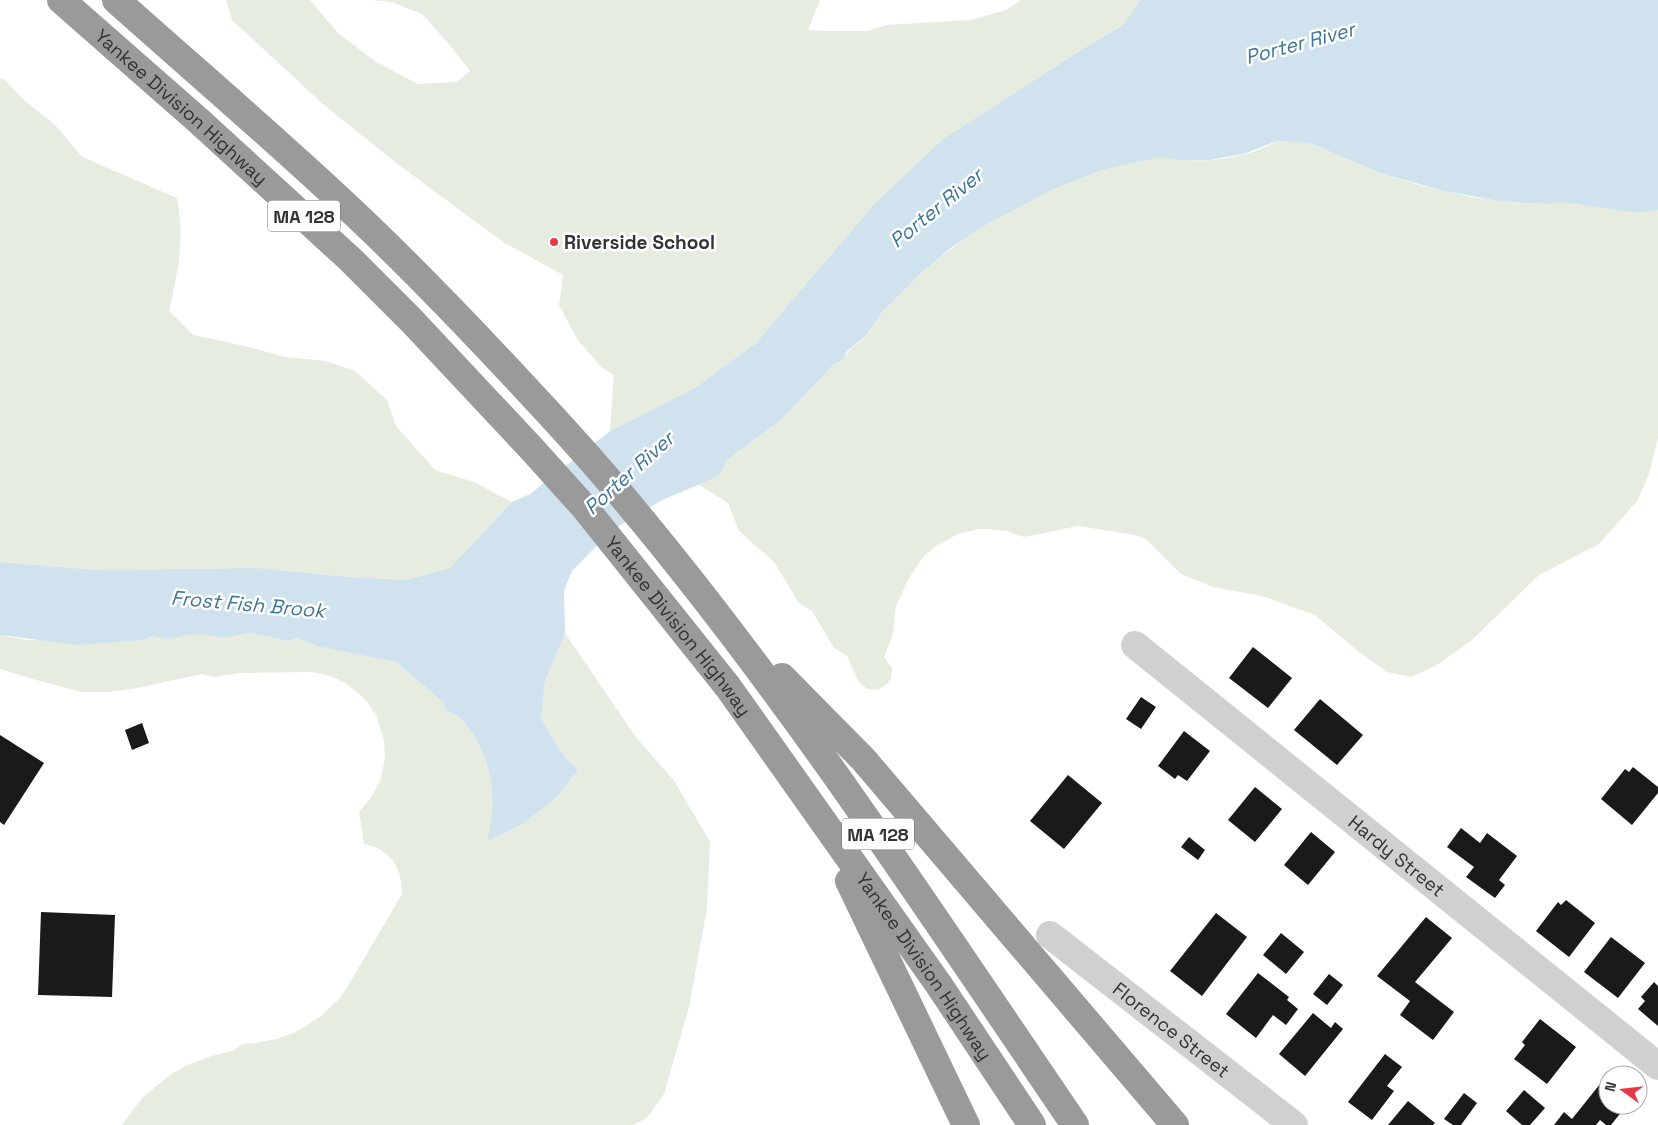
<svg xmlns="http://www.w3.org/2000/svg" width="1658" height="1125" font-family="'Space Grotesk',sans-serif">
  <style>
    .green { fill: #e6ecdf }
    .water { fill: #cfe2ee }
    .building { fill: #1a1a1a }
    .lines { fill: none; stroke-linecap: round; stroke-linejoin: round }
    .minor { stroke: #d0d0d0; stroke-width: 28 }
    .motorway { stroke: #9a9a9a; stroke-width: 28 }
    .poi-dot { fill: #e63946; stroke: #fff; stroke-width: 2 }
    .labels { text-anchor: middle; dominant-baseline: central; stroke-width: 5; stroke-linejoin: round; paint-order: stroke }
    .shield { fill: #fff; stroke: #707070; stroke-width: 1 }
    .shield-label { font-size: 18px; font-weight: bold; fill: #333 }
    .street-label { font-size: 19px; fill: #333; stroke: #fff }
    .poi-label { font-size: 19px; font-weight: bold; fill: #333; stroke: #fff; text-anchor: start }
    .water-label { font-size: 20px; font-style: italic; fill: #3f7597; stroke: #fff }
  </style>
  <rect width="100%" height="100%" fill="#fff"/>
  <g class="green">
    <polygon points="226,0 310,0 338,33 376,62 418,84 457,82 470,71 448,43 422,14 392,2 372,0 820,0 808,30 828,31 868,31 886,25 971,20 1006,10 1021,0 1141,0 1122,26 1081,50 943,139 875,203 756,343 695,388 610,431 614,375 602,368 577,339 559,305 563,275 503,242 403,168 325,106 232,20"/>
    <path d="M0 78 5 80 25 101 56 126 82 157 177 198C185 240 178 270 169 311L193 335 245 346 285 357 326 361 355 371 387 400 396 426 435 470 474 482 512 502 450 568 406 580 349 577 257 568 97 570 0 562Z"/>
    <path d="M1277 141 1310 143 1380 173 1416 184 1471 197 1518 203 1546 204 1561 202 1637 213 1658 210V438L1649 474 1638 500 1599 544 1539 575 1472 640 1437 665 1411 677 1387 672 1359 652 1315 615 1262 596 1213 587 1181 574 1146 539 1135 535 1078 526 1024 537 1007 531 988 529H979L958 534 936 546 924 556 910 576 896 606 893 634 884 657 892 668 891 678 887 684 877 690 868 689 863 686 858 681 847 656 834 648 812 611 799 603 774 562 739 531 728 503 698 484 719 476 728 459 781 420 833 365 843 360C850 345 860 345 869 333 874 326 877 317 883 311 949 237 1060 170 1159 157 1169 156 1180 160 1189 160 1219 162 1251 156 1277 141Z"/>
    <path d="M248 633 288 641 298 638 321 647 396 662 444 703 446 711C459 715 465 722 472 733 488 757 496 785 493 814 492 823 489 832 488 840L523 824 556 798 578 770 564 756 541 719 545 681 565 633 635 736 675 782 710 842 707 908 689 1007 664 1094 647 1118 633 1125H122L143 1097 170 1075 185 1066 215 1055 232 1051 242 1044 255 1043 277 1039 296 1032 321 1016 339 999 348 986 402 894C402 867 391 850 364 844L359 812 370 799 381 779 385 758 384 741 377 717 366 700 347 684 331 676 312 672 239 673 214 677 202 674 137 688 109 692H82L36 680 0 669V635L27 640H142L153 636 166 639 198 634 224 638Z"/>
  </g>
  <path class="water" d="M1141 0H1658V210L1637 213 1561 202 1546 204 1527 203 1499 201 1444 191 1380 173 1310 143 1277 141 1244 154 1209 160H1180L1161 157 1109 168 1093 173 1051 190 989 223 952 247 920 274 882 312 867 335 847 351 843 360 833 365 781 420 728 459 719 476 660 501 611 531 572 571 564 590 565 633 545 681 541 719 564 756 578 770 556 798 523 824 487 841C497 803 494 766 472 733 465 722 459 715 446 711L444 703 396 662 320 647 298 638 288 641 248 633 224 638 198 634 166 639 153 636 142 640 78 645 0 635V562L97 570 257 568 349 577 406 580 450 568 512 502 530 494 610 431 695 388 756 343 875 203 943 139 1081 50 1122 26Z"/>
  <g class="building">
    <polygon points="1253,647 1292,678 1268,708 1229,678"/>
    <polygon points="1141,697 1156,707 1141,729 1126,719"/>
    <polygon points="1320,699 1363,735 1337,765 1294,730"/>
    <polygon points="142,723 149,743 132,750 125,730"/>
    <polygon points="1184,731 1210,751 1187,781 1178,775 1175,779 1158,766"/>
    <polygon points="0,735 44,763 4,825 0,822"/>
    <polygon points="1633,767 1658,787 1658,793 1632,825 1601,799 1625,769 1629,772"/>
    <polygon points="1068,775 1102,803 1064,849 1030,821"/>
    <polygon points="1255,787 1282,809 1255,842 1228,820"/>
    <polygon points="1461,828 1480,843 1487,833 1517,856 1499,880 1505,885 1495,898 1466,877 1474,867 1447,847"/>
    <polygon points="1311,832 1335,852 1308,885 1284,865"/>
    <polygon points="1189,837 1205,850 1198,860 1181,847"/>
    <polygon points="1566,900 1595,923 1569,957 1536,931 1558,902 1561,905"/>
    <polygon points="41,912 115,915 112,997 38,995"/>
    <polygon points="1216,913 1247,937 1202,996 1170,971"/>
    <polygon points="1426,917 1452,938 1415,982 1454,1012 1433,1040 1400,1015 1410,1001 1377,976"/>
    <polygon points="1281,933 1304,952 1286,974 1263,955"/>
    <polygon points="1611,937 1645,963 1618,998 1584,972"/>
    <polygon points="1258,973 1289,997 1287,1000 1298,1009 1286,1025 1273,1015 1256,1038 1226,1014"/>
    <polygon points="1329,974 1343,985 1327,1005 1313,994"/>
    <polygon points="1654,982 1658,986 1658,1026 1638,1009 1645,1001 1641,997"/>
    <polygon points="1313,1013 1331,1028 1335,1022 1343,1029 1305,1076 1279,1054"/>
    <polygon points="1540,1019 1576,1047 1547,1084 1514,1059 1525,1045 1522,1042"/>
    <polygon points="1385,1054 1402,1067 1387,1086 1394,1091 1372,1120 1348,1102"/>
    <polygon points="1608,1074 1608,1105 1627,1105 1611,1125 1606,1125 1600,1120 1596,1125 1554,1125 1564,1112 1572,1119"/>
    <polygon points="1524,1090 1545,1108 1530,1125 1522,1125 1506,1111"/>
    <polygon points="1464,1093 1477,1103 1461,1125 1453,1125 1444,1119"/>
    <polygon points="1408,1101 1435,1123 1433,1125 1388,1125"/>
  </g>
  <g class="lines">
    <g class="minor">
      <path id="s1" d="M1135 645 1658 1066"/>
      <path id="s2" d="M1050 935 1294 1125"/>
    </g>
    <g class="motorway">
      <path id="s3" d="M61 0 200 122 351 260 411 320 531 448 585 508 728 687 939 985 1032 1125"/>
      <path d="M116 0C190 66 266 131 339 199 406 261 470 328 532 395 561 426 590 458 617 490 786 690 928 909 1075 1125"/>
      <polyline points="782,677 863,759 1175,1125"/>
      <polyline points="849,881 966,1125"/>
    </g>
  </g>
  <circle class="poi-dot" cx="554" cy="242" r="5"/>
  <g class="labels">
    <g class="shield">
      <rect x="268" y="200.5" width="72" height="31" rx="4"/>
      <rect x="842" y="818.5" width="72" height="31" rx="4"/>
    </g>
    <g class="shield-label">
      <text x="304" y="216">MA 128</text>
      <text x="878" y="834">MA 128</text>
    </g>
    <g class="street-label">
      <text stroke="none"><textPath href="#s3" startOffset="161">Yankee Division Highway</textPath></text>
      <text stroke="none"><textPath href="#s3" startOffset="881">Yankee Division Highway</textPath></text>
      <text stroke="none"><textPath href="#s1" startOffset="336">Hardy Street</textPath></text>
      <text stroke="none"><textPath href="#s3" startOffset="1301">Yankee Division Highway</textPath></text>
      <text stroke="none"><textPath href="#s2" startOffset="154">Florence Street</textPath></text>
    </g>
    <g class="poi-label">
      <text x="564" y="242">Riverside School</text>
    </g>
    <g class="water-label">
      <text transform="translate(1300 43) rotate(-15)">Porter River</text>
      <text transform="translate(936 208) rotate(-39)">Porter River</text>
      <text transform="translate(629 473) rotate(-42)">Porter River</text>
      <text transform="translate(248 604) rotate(5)">Frost Fish Brook</text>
    </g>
  </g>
  <g transform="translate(1623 1090) rotate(285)"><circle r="24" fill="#ffffff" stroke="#adadad"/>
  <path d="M0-4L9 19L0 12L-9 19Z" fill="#e63946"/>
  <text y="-8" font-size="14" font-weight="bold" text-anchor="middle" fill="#333333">N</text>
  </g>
</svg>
